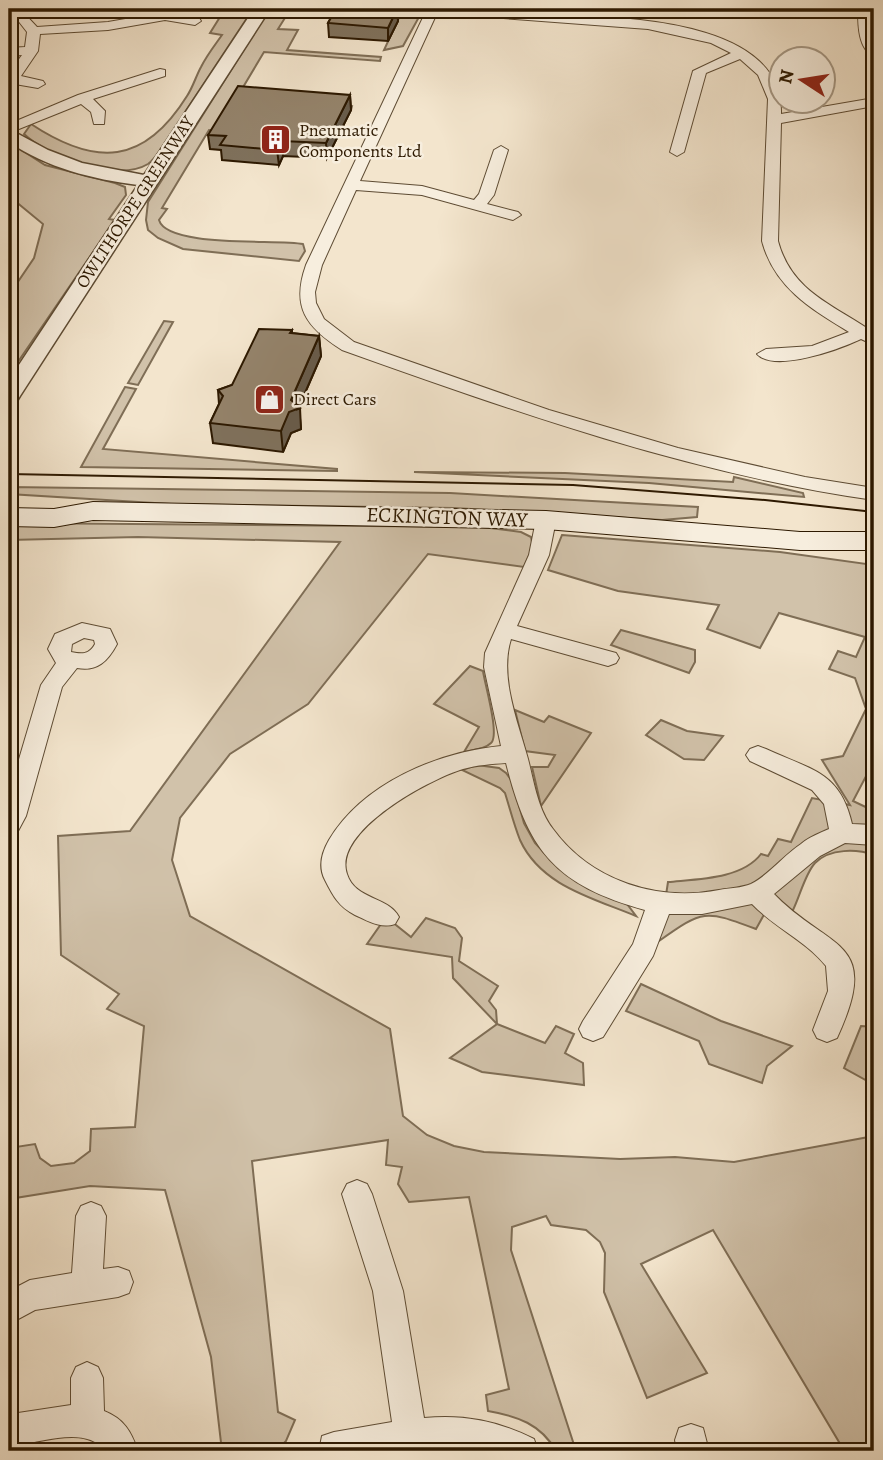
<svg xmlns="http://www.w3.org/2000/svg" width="883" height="1460" font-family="Alegreya,serif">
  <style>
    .green { fill: #d1c2aa; stroke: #7f6e56; stroke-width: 2 }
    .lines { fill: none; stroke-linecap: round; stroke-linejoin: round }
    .minor-casing { stroke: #5e4c34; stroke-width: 2 }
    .tertiary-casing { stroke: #5e4c34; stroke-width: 3 }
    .secondary-casing { stroke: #2d1901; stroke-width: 2 }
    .minor { fill: #f7eede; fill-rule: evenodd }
    .tertiary { fill: #f7eede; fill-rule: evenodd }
    .secondary { fill: #f7eede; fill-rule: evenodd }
    .tram { stroke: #2d1901; stroke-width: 2 }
    .wall { fill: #7f715c; stroke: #2d1901; stroke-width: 2 }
    .shaded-wall { fill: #685c4b; stroke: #2d1901; stroke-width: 2 }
    .building { fill: #94836b; stroke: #2d1901; stroke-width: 2 }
    .labels { text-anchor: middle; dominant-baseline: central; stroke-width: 5; stroke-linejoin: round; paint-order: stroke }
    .far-poi-label { font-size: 18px; fill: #2d1901; stroke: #f7eede; text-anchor: start }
    .far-street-label { font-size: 18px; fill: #2d1901; stroke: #f7eede }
    .street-label { font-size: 21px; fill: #2d1901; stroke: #f7eede }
  </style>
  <rect width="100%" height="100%" fill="#f3e5cd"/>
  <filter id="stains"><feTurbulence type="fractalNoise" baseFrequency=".00286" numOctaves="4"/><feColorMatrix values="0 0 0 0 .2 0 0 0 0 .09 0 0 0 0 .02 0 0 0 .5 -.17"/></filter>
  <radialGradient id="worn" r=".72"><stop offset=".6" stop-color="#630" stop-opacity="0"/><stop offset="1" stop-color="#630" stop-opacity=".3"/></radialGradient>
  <g class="green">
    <path d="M225 9H253L162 147C158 153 154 160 148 164 117 183 47 156 24 134L31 124C96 167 144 165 187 96 193 87 196 76 201 67 207 55 215 45 222 35L210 33Z"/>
    <path d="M276 9C300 9 406 4 419 17L403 46 384 50 398 20 288 13 278 29 298 30 287 50 381 57 380 61 264 52 239 94 352 106 351 110 221 131 209 130 162 208 167 209 159 220C167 248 277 239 303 244L305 251 299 261 183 249 158 238 148 230 146 220 148 202 267 13Z"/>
    <polygon points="9,142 45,165 115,183 125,187 126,195 109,219 115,220 9,375 9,295 34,258 43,224 9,196"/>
    <polygon points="164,321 173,322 138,385 128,383"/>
    <polygon points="125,387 136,389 103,449 337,469 337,471 81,467"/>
    <polygon points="414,472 565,473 733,482 734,477 803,493 804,497 649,483"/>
    <polygon points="9,487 450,493 698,507 697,517 662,520 454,508 171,504 9,494"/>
    <path d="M9 523 482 527 521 532 531 537 533 547 524 567 428 554 308 704 230 754 180 818 172 860 190 916 390 1029 403 1116 427 1135 454 1146 484 1152 620 1159 675 1157 734 1162 874 1136V1451L842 1447 713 1230 641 1264 707 1373 647 1398 604 1292 605 1253 600 1242 586 1230 551 1225 546 1216 512 1227 511 1250 576 1451H556C541 1424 517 1416 488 1411L486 1395 509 1389 469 1197 409 1202 398 1184 402 1167 386 1165 388 1140 252 1161 278 1412 295 1420 286 1441 276 1451H222L211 1357 165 1190 90 1186 9 1199V1148L35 1144 40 1158 51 1166 74 1163 90 1151 91 1129 135 1127 144 1026 107 1009 119 994 61 955 58 836 130 831 340 542 138 537 9 540Z"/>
    <path d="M562 535 780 552 874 565V761L853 801 874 811V855C857 849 830 848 815 863 805 874 800 896 793 910L766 911 756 929C705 910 704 909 659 941L668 882C698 879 742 879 761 854L768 856 778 839 791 842 812 798 850 805 822 760 843 756 866 709 855 678 829 669 838 651 856 657 865 637 779 613 760 648 707 629 719 605 618 591 548 570Z"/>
    <polygon points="621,630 695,650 695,662 689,673 611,645"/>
    <path d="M470 666 483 671C485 685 500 735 491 743 484 750 472 750 464 752L479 727 434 704Z"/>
    <polygon points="515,710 544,722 549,716 591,733 541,806 532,767 548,767 555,755 525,751"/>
    <polygon points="661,720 687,731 723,736 704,760 684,759 646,735"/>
    <path d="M477 765 499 768 506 773 512 781 524 823 535 843 549 858 627 904 636 916C593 898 541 886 520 840 514 825 510 809 505 793L500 788 462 770Z"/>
    <polygon points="386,917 411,937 426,918 455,928 462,938 459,961 498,986 489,1001 496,1010 497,1024 545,1043 556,1026 574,1034 565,1053 583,1063 584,1085 482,1072 450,1058 497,1024 453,978 452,957 367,944"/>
    <polygon points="641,984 721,1021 792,1046 767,1066 762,1083 709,1064 699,1041 626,1011"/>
    <polygon points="861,1026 874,1027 874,1080 871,1083 844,1068"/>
  </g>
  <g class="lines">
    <defs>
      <g id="minor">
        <polygon points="9,9 20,9 37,27 108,22 160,13 163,9 175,9 173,13 199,18 201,21 195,25 165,20 108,30 40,34 38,51 21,76 43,81 45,84 38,88 9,83 9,73 22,55 9,56 9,48 25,47 27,32"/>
        <path d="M427 9C469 7 512 11 555 14 621 18 784 18 781 114L874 98V106L781 123 778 241C792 293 835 305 874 333V345L861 339C840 349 775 373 757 354L766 349 812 346 849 332C811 309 774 287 762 241L768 99 758 75 740 59 706 73 684 152 677 156 670 152 693 71 731 53 711 43 648 29 437 13 360 181 422 186 474 200 479 194 494 150 501 146 508 150 494 195 487 204 518 212 521 215 513 220 422 195 356 190 322 265 315 292 316 303 324 319 354 342 549 410 678 448 805 477 874 488V500C691 474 516 412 342 350 306 327 291 307 306 265Z"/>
        <path d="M858 9H870L874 56C858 50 858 24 858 9Z"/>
        <polygon points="160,69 165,70 165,76 93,99 105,111 104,124 94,124 91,112 81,104 9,133 9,124 78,95"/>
        <path d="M546 514 553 515 556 520 549 555 517 626 616 653 619 658 616 663 608 666 511 639C499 677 518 722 528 759 534 782 538 810 553 829 591 881 657 902 719 890 729 888 742 888 751 884 769 875 784 855 801 844 809 837 820 833 829 829L824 804 812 790 750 761 746 755 750 749 758 746 766 749C811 770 840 771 852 824L874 825V845L845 843 820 856 774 894C829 951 883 938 837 1038L827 1042 817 1038 813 1030 828 991 826 966C806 941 775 928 752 904L702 914H669L653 956 603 1037 593 1041 583 1037 579 1029 583 1021 633 944 645 910C555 885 528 851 506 763 492 764 477 765 463 769 430 779 332 831 347 874 355 900 388 896 399 917L395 924C381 929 368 921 355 915 339 907 333 896 325 880 318 867 322 852 329 840 363 783 438 752 501 746L484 667 485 653 529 555 536 520 539 515Z"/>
        <path d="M82 623 110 629 117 644C108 661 97 672 77 668L62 687 26 816 18 831 9 833V793L41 685 56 663 48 649 55 634ZM84 638 94 640 95 644C89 655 82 654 71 652L72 644Z"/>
        <path d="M357 1180 367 1184 372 1194 403 1291 424 1418C464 1414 498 1421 534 1439L538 1451H319L322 1436 334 1432 392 1422 373 1291 342 1194 347 1184Z"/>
        <polygon points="91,1202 101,1206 106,1216 103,1269 118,1267 129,1271 133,1282 129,1293 118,1297 35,1310 9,1324 9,1291 30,1280 72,1273 76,1216 81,1206"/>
        <path d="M87 1362 98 1367 103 1378 104 1411C124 1419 131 1431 138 1451H105C88 1426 44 1441 18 1445L9 1443V1411L18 1413 71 1405V1378L76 1367Z"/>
        <polygon points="691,1424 703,1428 709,1451 677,1451 675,1440 679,1428"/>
      </g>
      <path id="tertiary" d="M254 9H270L20 396 17 401 9 403V380L138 185C92 179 47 168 9 142V129L48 150 82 163 144 175Z"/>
      <polygon id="secondary" points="93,502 546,511 800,532 874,532 874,550 800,550 546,529 93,520 54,527 9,526 9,508 54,509"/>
    </defs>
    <use href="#minor" class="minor-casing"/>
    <use href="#tertiary" class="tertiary-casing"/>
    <use href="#secondary" class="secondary-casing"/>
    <use href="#minor" class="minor"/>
    <use href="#tertiary" class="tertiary"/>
    <use href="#secondary" class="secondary"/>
    <polyline class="tram" points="9,474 573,485 765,500 874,512"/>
  </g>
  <g class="wall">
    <polygon points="336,9 398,9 398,21 388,41 329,37 328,23"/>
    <polygon points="350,95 351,110 327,158 283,156 279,165 222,160 221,150 210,149 208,135"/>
    <polygon points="292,330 292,333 319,336 321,356 299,407 301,429 291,433 283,452 213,443 210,423 219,404 218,390 232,385"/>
  </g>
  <g class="shaded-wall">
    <polygon points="397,9 398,21 388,41 388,28"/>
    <polygon points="350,95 351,110 327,158 326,143"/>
    <polygon points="282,141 283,156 279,165 277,150"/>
    <polygon points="319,336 321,356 298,409 300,408 301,429 291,433 283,452 281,431 291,400"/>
  </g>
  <g class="building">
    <polygon points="336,9 397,9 388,28 328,23"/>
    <polygon points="238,86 350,95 326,143 282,141 277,150 220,145 226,136 208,135"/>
    <polygon points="259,329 292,330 290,333 319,336 291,400 300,408 289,412 281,431 210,423 223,396 218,390 232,385"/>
  </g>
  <defs>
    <symbol id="building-square" viewBox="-11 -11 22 22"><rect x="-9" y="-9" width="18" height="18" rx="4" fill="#8f2418" stroke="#f7eede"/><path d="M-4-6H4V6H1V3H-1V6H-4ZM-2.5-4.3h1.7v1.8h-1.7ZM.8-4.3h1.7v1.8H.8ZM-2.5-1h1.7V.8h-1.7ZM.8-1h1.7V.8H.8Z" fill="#fff"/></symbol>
    <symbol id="shop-square" viewBox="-11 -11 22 22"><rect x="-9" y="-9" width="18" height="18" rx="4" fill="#8f2418" stroke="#f7eede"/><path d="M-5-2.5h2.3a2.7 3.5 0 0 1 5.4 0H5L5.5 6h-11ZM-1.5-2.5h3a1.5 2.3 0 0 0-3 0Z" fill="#fff"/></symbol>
  </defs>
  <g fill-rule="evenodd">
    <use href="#building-square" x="258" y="122" width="35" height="35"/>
    <use href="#shop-square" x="252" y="382" width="35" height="35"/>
  </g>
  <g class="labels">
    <g class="far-poi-label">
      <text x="299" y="130">Pneumatic<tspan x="299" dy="21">Components Ltd</tspan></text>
      <text x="293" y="399">Direct Cars</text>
    </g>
    <g class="far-street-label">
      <text transform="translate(135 202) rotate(-57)">OWLTHORPE GREENWAY</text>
    </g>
    <g class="street-label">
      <text transform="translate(447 517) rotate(2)">ECKINGTON WAY</text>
    </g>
  </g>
  <rect width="883" height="1460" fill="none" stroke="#f3e5cd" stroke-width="35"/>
  <rect x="10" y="10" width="862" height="1439" fill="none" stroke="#2d1901" stroke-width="3.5"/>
  <rect x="18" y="18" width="848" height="1425" fill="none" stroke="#2d1901" stroke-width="2"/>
  <g transform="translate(802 80) rotate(282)"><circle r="33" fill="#f7eede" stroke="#a69986" stroke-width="2"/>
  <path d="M0-5L12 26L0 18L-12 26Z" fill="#8f2418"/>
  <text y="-10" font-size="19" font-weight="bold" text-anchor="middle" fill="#2d1901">N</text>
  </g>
  <rect width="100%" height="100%" filter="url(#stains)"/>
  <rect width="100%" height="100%" fill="url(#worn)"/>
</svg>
